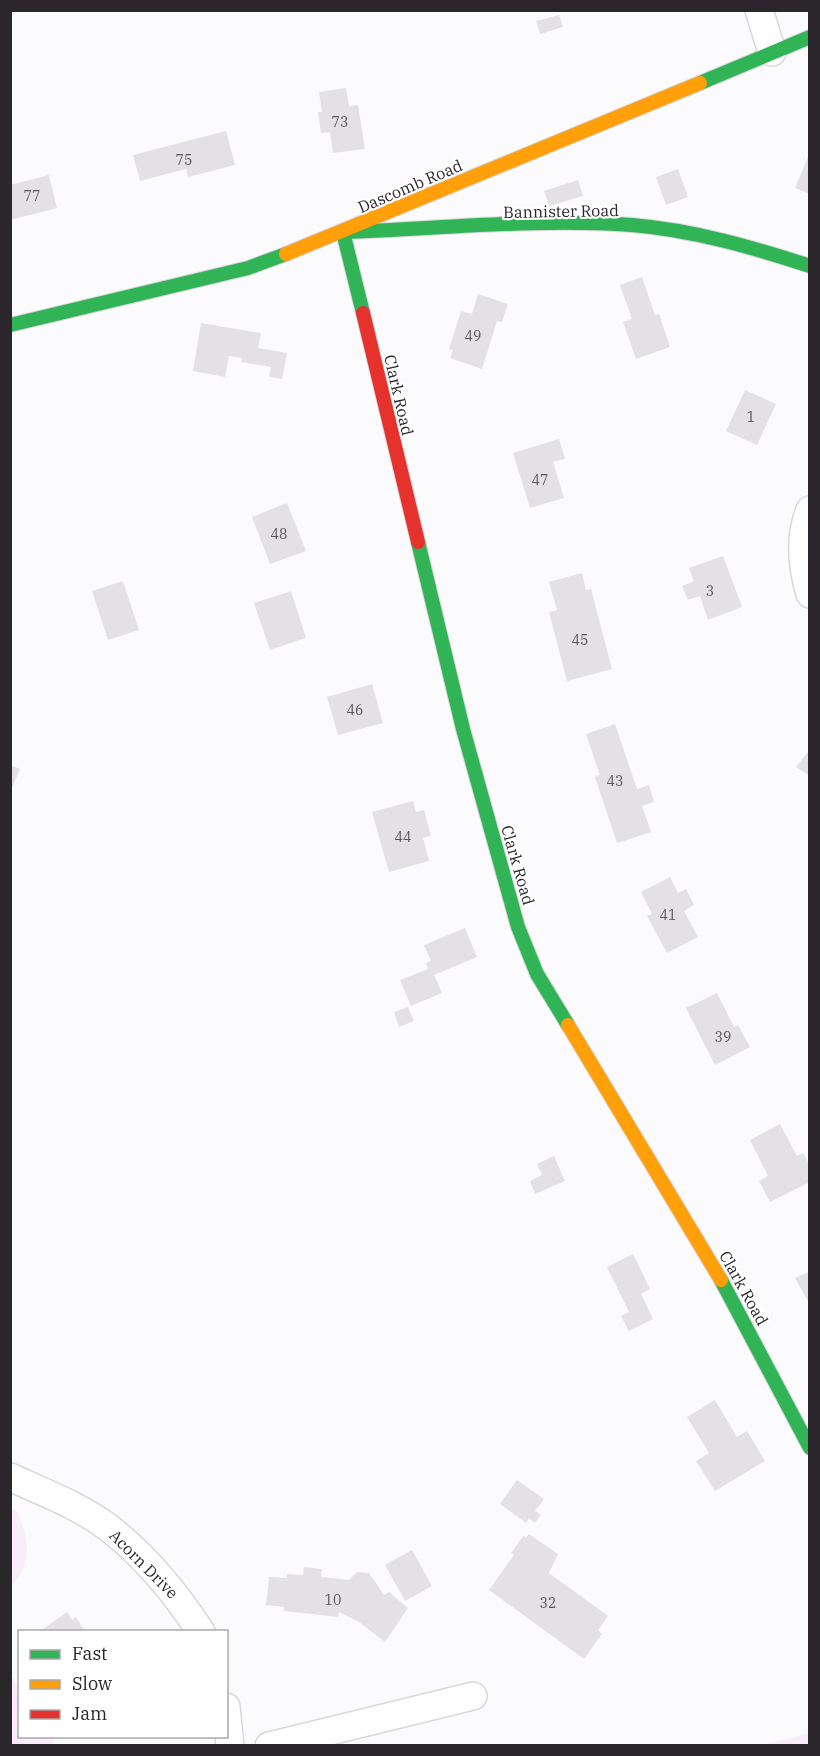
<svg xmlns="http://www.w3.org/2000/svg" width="820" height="1756" font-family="'IBM Plex Serif',serif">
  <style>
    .green { fill: #f9edfb }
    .building { fill: #e4e1e5 }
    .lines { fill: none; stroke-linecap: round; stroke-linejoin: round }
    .street-casing { stroke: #dad7db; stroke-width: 30 }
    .fast-casing { stroke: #dad7db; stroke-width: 16 }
    .slow-casing { stroke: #dad7db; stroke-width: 16 }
    .jam-casing { stroke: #dad7db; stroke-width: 16 }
    .street { stroke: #fefeff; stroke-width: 27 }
    .fast { stroke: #30b455; stroke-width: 14 }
    .slow { stroke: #ff9f0a; stroke-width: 14 }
    .jam { stroke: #e5322d; stroke-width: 14 }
    .labels { text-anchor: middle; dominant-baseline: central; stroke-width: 4.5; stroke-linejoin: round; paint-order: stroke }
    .number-label { font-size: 14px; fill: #59545a }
    .street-label { font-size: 16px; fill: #2b252c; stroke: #fff }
  </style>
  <rect width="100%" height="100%" fill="#fbfafc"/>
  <g class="green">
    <path d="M11 1508 16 1510C30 1539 33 1561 11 1587Z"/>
    <polygon points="11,1675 19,1688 20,1736 48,1737 54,1741 53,1745 11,1745"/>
    <polygon points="809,1733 809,1745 762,1745"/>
  </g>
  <g class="building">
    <polygon points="559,15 563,27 540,34 536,21"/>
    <polygon points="346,88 349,106 358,105 365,149 333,153 330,132 321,133 318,112 322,112 319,92"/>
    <polygon points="226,131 235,165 188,177 186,169 140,181 133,155"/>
    <polygon points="810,152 810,194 795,188"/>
    <polygon points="678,169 688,197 666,205 656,177"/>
    <polygon points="49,175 57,208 10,220 10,185"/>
    <polygon points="578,180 583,196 549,206 544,191"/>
    <polygon points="642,277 655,315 659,314 670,347 636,359 623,322 632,319 620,285"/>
    <polygon points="478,294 508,304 502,322 497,321 482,369 450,358 453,350 449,349 461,311 472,314"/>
    <polygon points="201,323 261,333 258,348 287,353 282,379 269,377 271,367 241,362 242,358 229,356 225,377 193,371"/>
    <polygon points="745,390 776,404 757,445 726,431"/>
    <polygon points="559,439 565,459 553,462 564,498 530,508 513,453"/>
    <polygon points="287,503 306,551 270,564 252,517"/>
    <polygon points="723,556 742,607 708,620 700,596 688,600 682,586 694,581 689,568"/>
    <polygon points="582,573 586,590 591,589 612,669 567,681 549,612 557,610 549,582"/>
    <polygon points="123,581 139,630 108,640 92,591"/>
    <polygon points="291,591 306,638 270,650 254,603"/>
    <polygon points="372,684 383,723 338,735 327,697"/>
    <polygon points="615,724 637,789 649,785 654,802 642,806 651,832 617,843 595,777 600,775 586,734"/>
    <polygon points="810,749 810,776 796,767"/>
    <polygon points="10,765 20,769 10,792"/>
    <polygon points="413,801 416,812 424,810 431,836 423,838 429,861 389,872 372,812"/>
    <polygon points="670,877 678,893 686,889 694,905 684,911 698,937 667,953 647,916 652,914 641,892"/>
    <polygon points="465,928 477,957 434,975 442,993 411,1006 400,980 428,969 426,963 431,961 424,945"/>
    <polygon points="717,993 734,1027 738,1025 750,1047 715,1065 686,1008"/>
    <polygon points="408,1007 414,1021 399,1027 394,1012"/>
    <polygon points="780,1124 797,1156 803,1153 810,1165 810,1182 770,1202 759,1181 768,1176 750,1140"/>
    <polygon points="554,1156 565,1181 535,1194 530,1181 542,1175 537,1164"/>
    <polygon points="633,1254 650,1289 641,1294 653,1319 629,1331 621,1316 629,1312 607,1267"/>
    <polygon points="810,1271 810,1305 795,1278"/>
    <polygon points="715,1400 737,1437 747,1431 765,1461 715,1491 696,1461 709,1453 687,1417"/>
    <polygon points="517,1480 544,1499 535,1511 541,1515 535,1523 529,1519 526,1523 500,1504"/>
    <polygon points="529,1534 558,1554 549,1573 608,1616 598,1630 602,1634 584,1659 489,1590 514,1555 511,1553 523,1536 526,1538"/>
    <polygon points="412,1550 432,1586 405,1601 385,1565"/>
    <polygon points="304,1567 322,1569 321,1577 349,1580 357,1572 369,1573 384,1595 389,1592 408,1608 385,1642 359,1622 339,1612 338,1617 284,1611 284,1607 266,1605 269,1577 287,1578 287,1574 303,1575"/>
    <polygon points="67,1612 72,1620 76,1617 85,1632 39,1632"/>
  </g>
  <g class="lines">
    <defs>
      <g id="street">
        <polyline points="759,10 772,52"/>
        <path d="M810 510C799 537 802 567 810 594"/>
        <path d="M10 1477C43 1492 80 1506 109 1528 146 1557 175 1592 201 1632"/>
        <polyline points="226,1707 230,1746"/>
        <polyline points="269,1746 473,1696"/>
      </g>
      <g id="fast">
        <polyline points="700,83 810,37"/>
        <path d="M363 313 343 232C438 229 536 218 632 225 692 230 752 247 810 266"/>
        <polyline points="10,325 248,268 286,254"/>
        <polyline points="418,542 463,729 518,927 537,974 568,1025"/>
        <polyline points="721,1280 810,1448"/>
      </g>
      <g id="slow">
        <polyline points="286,254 700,83"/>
        <polyline points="568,1025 721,1280"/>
      </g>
      <polyline id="jam" points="363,313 418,542"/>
    </defs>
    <use href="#street" class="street-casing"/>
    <use href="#fast" class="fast-casing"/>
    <use href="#slow" class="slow-casing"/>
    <use href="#jam" class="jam-casing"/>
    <use href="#street" class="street"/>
    <use href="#fast" class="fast"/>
    <use href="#slow" class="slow"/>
    <use href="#jam" class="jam"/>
  </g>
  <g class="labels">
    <g class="number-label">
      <text x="340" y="122">73</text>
      <text x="184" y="160">75</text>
      <text x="32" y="196">77</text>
      <text x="473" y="336">49</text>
      <text x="751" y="417">1</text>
      <text x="540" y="480">47</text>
      <text x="279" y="534">48</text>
      <text x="710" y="591">3</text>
      <text x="580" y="640">45</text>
      <text x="355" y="710">46</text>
      <text x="615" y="781">43</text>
      <text x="403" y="837">44</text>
      <text x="668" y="915">41</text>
      <text x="723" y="1037">39</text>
      <text x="333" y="1600">10</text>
      <text x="548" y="1603">32</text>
    </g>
    <g class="street-label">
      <text transform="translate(410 186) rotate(-23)">Dascomb Road</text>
      <text transform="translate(561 211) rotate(-1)">Bannister Road</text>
      <text transform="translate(399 395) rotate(77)">Clark Road</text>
      <text transform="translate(518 865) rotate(74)">Clark Road</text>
      <text transform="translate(744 1288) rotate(61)">Clark Road</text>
      <text transform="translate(144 1564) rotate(45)">Acorn Drive</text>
    </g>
  </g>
  <rect width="820" height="1756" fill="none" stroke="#2b252c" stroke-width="24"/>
  <rect x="18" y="1630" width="210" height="108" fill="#ffffff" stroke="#aaa8ab" stroke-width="1.5"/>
  <rect x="30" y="1650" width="30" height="9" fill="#30b455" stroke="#aaa8ab" stroke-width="1.5"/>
  <text x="72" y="1660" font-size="18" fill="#2b252c">Fast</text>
  <rect x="30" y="1680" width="30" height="9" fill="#ff9f0a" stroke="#aaa8ab" stroke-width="1.5"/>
  <text x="72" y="1690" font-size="18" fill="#2b252c">Slow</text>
  <rect x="30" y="1710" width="30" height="9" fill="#e5322d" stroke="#aaa8ab" stroke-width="1.5"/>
  <text x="72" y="1720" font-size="18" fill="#2b252c">Jam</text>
</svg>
